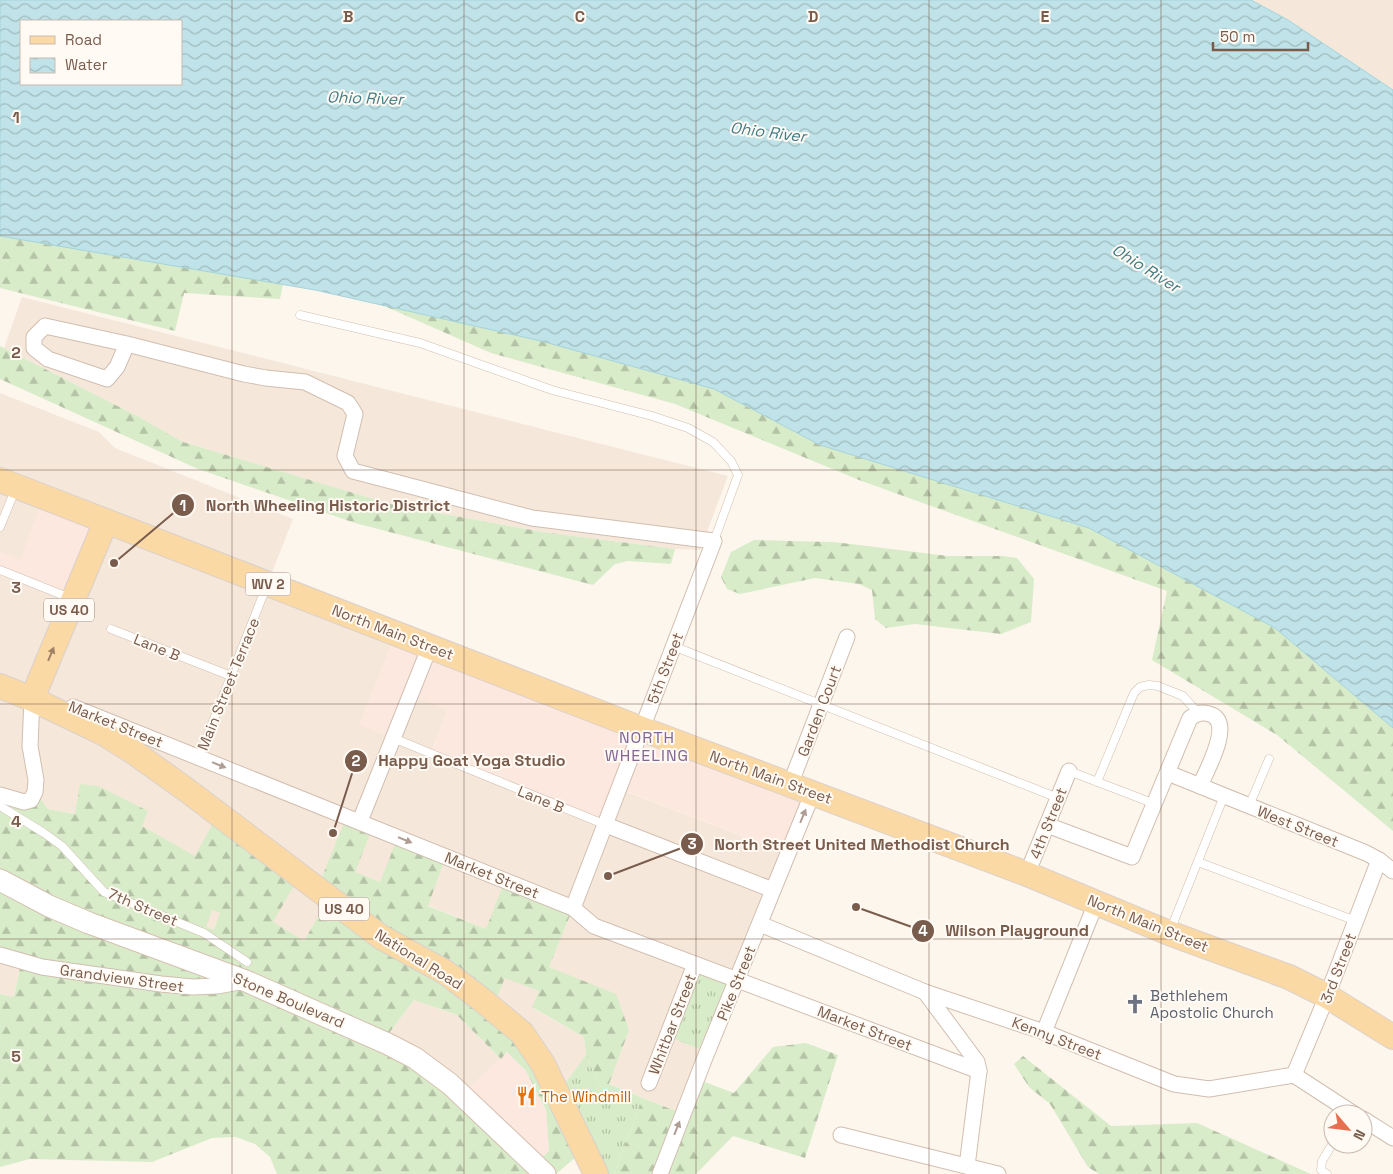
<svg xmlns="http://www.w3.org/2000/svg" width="1393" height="1174" font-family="'Space Grotesk',sans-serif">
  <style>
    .residential { fill: #f5e8da }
    .commercial { fill: #fde8e0 }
    .grass { fill: url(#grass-tufts) }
    .forest { fill: url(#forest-firs); fill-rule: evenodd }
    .water { fill: url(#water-waves); stroke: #a5d3da; fill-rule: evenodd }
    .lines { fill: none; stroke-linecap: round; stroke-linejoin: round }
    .lane-casing { stroke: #d1beb0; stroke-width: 9 }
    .street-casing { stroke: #d1beb0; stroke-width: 17 }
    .secondary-casing { stroke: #d6c0b0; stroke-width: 23 }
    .primary-casing { stroke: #dad1cd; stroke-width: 26 }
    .lane { stroke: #fff; stroke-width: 8 }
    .street { stroke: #fff; stroke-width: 15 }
    .secondary { stroke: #fff; stroke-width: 21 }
    .primary { stroke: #fbd9a5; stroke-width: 24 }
    .oneway { fill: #a18267 }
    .oneway2 { fill: #af9d94 }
    .grid { fill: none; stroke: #7a5c4d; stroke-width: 1; stroke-opacity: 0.55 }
    .labels { text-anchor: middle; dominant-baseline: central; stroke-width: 4; stroke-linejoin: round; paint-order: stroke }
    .shield { fill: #fffaf3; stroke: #a28b7f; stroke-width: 1 }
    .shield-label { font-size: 14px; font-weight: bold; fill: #7a5c4d }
    .street-label { font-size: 15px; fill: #7a5c4d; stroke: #fffaf3 }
    .worship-label { font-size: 15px; fill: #5b616d; stroke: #fffaf3; text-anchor: start }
    .food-label { font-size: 15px; fill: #c56008; stroke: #fffaf3; text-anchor: start }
    .water-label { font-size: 16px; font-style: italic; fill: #437c86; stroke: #fffaf3 }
    .neighbourhood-label { font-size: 16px; letter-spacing: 1px; fill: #846695; stroke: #fffaf3 }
    .grid-label { font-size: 16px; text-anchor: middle; font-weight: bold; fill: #7a5c4d; stroke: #fffaf3; stroke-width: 4; stroke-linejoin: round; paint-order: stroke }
    .leader { fill: none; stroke: #7a5c4d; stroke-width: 2 }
    .callout-dot { fill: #7a5c4d; stroke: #fffaf3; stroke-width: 2 }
    .mark-label { font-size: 15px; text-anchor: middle; font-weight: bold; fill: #fff }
    .callout-label { font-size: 16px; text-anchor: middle; font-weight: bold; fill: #7a5c4d; stroke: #fffaf3; stroke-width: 4; stroke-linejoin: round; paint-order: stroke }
  </style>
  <defs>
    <pattern id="grass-tufts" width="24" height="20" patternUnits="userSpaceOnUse" patternTransform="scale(1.25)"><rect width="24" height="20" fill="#d8ecc9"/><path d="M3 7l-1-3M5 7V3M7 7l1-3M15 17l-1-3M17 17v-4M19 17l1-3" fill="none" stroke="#b4c2a5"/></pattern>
    <pattern id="forest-firs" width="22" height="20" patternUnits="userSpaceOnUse" patternTransform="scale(1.25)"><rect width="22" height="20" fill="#d8ecc9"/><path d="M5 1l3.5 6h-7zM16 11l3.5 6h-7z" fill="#b4c2a5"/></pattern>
    <pattern id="water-waves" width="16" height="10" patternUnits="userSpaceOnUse" patternTransform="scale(1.25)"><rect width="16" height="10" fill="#bfe3e8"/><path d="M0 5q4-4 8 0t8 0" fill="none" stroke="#a0bbbe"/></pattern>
  </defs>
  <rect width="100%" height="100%" fill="#fdf6ec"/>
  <g class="residential">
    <polygon points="1251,0 1393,0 1393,90 1288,20"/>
    <polygon points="22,297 728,476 700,550 675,549 543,532 394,505 183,442 139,417 4,348"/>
    <polygon points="0,393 99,432 115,448 293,519 268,583 430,646 448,710 431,753 619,789 788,853 737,980 668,1036 707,1052 683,1114 609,1084 629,1030 549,967 573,908 486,929 427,905 446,856 380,883 354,872 373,827 304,941 210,968 76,814 48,809 35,793 34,796 0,795"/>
    <polygon points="0,955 21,961 14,997 0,994"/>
    <polygon points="504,977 539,991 533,1008 584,1037 586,1055 557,1094 492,1008"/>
    <polygon points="414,1000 457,1015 501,1059 462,1094 383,1041"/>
  </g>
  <g class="commercial">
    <polygon points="44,497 106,521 72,603 0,574 0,552 20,560"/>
    <polygon points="396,633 813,792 788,853 620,789 606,825 431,754 448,710 410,695 393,738 359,725"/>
    <polygon points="507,1052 526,1071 546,1110 549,1151 535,1164 462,1094"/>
  </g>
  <g class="grass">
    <polygon points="695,964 737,980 707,1052 667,1036"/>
    <polygon points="586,1055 600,1087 609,1084 643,1098 614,1174 596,1174 557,1094"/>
  </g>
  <g class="forest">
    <polygon points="0,236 283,284 280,299 184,293 175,331 0,288"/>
    <polygon points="382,305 541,341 714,389 820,445 1089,528 1275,628 1393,728 1393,831 1277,735 1152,660 1167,591 859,480 675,404 491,353"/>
    <polygon points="0,346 139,417 183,442 394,505 543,532 675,549 671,564 628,561 615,564 593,585 355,523 198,469 0,379"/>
    <polygon points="754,540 834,542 948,556 1003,556 1017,558 1034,579 1031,622 1001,634 915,624 886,628 875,619 872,590 859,584 815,578 740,594 727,589 721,577 731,552"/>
    <path d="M80 784 98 786 148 811 142 826 195 856 218 814 300 875 273 922 304 941 329 898 317 889 347 816 373 827 355 872 380 882 398 837 446 856 428 906 486 929 505 880 573 908 549 967 616 994 629 1030 609 1084 600 1087 586 1055 584 1037 532 1007 539 991 505 978 492 1008 522 1033 584 1150 556 1174H277L270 1157 255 1144 236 1137 212 1138 152 1162 30 1159 0 1167V994L14 997 21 962 0 955V795L18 802 35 792 48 809 75 814ZM212 910 220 913 214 930 206 927ZM414 1000 457 1015 501 1059 507 1052 526 1071 546 1110 549 1151 535 1164 383 1041Z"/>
    <polygon points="806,1043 838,1055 805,1158 733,1136 696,1174 614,1174 643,1098 683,1114 697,1079 734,1093 773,1047"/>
    <polygon points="1023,1056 1111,1126 1197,1123 1311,1174 1099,1174 1088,1167 1050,1104 1029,1087 1014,1064"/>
  </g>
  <path class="water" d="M0 0H1251L1288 20 1393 90V728L1275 628 1089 528 820 445 714 389 541 341 315 290 0 236ZM21 21H181V84H21Z"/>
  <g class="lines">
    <defs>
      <g id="lane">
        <polyline points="300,315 420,343 552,390 652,416 688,428 713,442 731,461 738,475 714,541"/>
        <polyline points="0,527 15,490"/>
        <polyline points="0,570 70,598"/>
        <polyline points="111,629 231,676"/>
        <polyline points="673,646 1058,798"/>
        <polyline points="393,738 606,825"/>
        <polyline points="199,757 267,585"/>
        <polyline points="1069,771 1155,804"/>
        <polyline points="1097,782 1134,693 1140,687 1149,685 1158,686 1183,696 1198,713"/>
        <polyline points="0,806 44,833 62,846 104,892 204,933 247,962"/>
        <polyline points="1249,806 1269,759"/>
        <polyline points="1198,862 1356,921"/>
        <polyline points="1170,931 1224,796"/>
        <polyline points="1327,1174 1321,1170 1322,1161 1333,1143"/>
      </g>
      <g id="street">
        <polyline points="127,344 117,367 107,379 48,359 34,348 34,337 45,326 127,344 244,374 266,378 305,382 348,403 355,414 345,456 353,471 532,518 714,541 573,908"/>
        <polyline points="73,707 573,908 594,926 979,1071"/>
        <polyline points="1168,773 1366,853 1379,860 1393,871"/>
        <polyline points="790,785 847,637"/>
        <polyline points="0,795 24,802 31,800 35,792 36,780 30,746 32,699 39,699"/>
        <polyline points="360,821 430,646"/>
        <polyline points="606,825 773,890"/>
        <path d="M1047 825 1132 857 1190 718C1198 713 1203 711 1212 715 1233 725 1206 771 1200 786"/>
        <polyline points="1027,874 1069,771"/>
        <polyline points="760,924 925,992 1044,1032 1174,1084 1209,1089 1294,1075 1354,1114"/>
        <polyline points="0,955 42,967 161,984 193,987 217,986 245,981"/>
        <polyline points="925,992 977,1062 979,1071 967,1166"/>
        <polyline points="1044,1032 1096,903"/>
        <polyline points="1294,1075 1327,996 1379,860"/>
        <polyline points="649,1083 695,964"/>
        <polyline points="1363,1119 1393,1138"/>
        <polyline points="841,1135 998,1174"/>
        <polyline points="660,1174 704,1060 813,792"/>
      </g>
      <polyline id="secondary" points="0,880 49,906 89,923 246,981 388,1044 415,1058 450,1084 545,1174"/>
      <g id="primary">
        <polyline points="0,480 642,729 1027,874 1169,933 1289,977 1327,996 1393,1037"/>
        <polyline points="0,686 32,699 103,733 132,751 188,791 381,937 445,972 481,999 522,1033 543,1064 596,1174"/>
        <polyline points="32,699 106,521"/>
      </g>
    </defs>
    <use href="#lane" class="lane-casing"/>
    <use href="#street" class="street-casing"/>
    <use href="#secondary" class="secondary-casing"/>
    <use href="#primary" class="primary-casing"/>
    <use href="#lane" class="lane"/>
    <use href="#street" class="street"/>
    <use href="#secondary" class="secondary"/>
    <use href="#primary" class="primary"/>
  </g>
  <defs><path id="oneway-solid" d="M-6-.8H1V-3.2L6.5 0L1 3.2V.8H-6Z" transform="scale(1.25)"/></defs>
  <use class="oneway" href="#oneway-solid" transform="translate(51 654) rotate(-67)"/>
  <g class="oneway2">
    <use href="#oneway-solid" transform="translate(219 765) rotate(22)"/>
    <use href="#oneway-solid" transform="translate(803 816) rotate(-68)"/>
    <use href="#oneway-solid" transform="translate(405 840) rotate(22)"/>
    <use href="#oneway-solid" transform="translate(677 1128) rotate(-68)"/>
  </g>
  <path class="grid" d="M232 0V1174M464 0V1174M696 0V1174M929 0V1174M1161 0V1174M0 235H1393M0 470H1393M0 704H1393M0 939H1393"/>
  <defs>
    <symbol id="church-bare" viewBox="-9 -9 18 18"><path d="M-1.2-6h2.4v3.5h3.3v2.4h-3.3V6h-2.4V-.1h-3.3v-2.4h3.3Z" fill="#6b7280" stroke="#fffaf3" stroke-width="2.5" paint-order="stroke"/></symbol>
    <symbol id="restaurant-bare" viewBox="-9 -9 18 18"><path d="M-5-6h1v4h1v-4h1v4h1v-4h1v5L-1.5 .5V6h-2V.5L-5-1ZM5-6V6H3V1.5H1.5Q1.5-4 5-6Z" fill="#e8710a" stroke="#fffaf3" stroke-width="2.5" paint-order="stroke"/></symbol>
  </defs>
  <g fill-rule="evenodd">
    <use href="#church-bare" x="1121" y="990" width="28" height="28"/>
    <use href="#restaurant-bare" x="512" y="1082" width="28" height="28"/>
  </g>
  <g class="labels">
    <g class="shield">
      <rect x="245.5" y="572.5" width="45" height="23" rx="4"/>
      <rect x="44" y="598.5" width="50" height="23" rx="4"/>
      <rect x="319" y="897.5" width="50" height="23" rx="4"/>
    </g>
    <g class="shield-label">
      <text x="268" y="584">WV 2</text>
      <text x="69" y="610">US 40</text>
      <text x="344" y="909">US 40</text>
    </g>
    <g class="street-label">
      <text transform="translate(393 632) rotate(21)">North Main Street</text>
      <text transform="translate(157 647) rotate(22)">Lane B</text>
      <text transform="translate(665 668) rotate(-69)">5th Street</text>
      <text transform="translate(228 684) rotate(-68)">Main Street Terrace</text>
      <text transform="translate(819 711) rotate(-69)">Garden Court</text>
      <text transform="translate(116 724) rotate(22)">Market Street</text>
      <text transform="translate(771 777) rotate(20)">North Main Street</text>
      <text transform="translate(541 799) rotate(22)">Lane B</text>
      <text transform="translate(1048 823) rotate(-68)">4th Street</text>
      <text transform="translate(1298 826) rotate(22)">West Street</text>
      <text transform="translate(492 875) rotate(22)">Market Street</text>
      <text transform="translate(143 907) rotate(23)">7th Street</text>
      <text transform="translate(1148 923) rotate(22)">North Main Street</text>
      <text transform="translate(419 959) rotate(32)">National Road</text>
      <text transform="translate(1338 968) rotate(-69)">3rd Street</text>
      <text transform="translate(122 978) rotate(8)">Grandview Street</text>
      <text transform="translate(736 983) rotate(-68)">Pike Street</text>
      <text transform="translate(289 1000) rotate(23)">Stone Boulevard</text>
      <text transform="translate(672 1024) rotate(-69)">Whitbar Street</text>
      <text transform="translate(865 1028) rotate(21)">Market Street</text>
      <text transform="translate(1057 1038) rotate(21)">Kenny Street</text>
    </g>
    <g class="worship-label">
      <text x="1150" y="995">Bethlehem<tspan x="1150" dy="17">Apostolic Church</tspan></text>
    </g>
    <g class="food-label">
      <text x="541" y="1096">The Windmill</text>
    </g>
    <g class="water-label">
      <text transform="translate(365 98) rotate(2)">Ohio River</text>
      <text transform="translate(768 132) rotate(7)">Ohio River</text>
      <text transform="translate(1146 268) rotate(32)">Ohio River</text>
    </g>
    <g class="neighbourhood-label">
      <text x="647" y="737">NORTH<tspan x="647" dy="18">WHEELING</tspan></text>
    </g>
  </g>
  <g class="grid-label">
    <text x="348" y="22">B</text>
    <text x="580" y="22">C</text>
    <text x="813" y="22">D</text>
    <text x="1045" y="22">E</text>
    <text x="16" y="123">1</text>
    <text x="16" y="358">2</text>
    <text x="16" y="593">3</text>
    <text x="16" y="827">4</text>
    <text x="16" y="1062">5</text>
  </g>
  <path class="leader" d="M114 563L183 505M333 833L356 761M608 876L692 844M856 907L923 931"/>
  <g class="callout-dot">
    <circle cx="114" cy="563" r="5"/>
    <circle cx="333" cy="833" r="5"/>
    <circle cx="608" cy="876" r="5"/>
    <circle cx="856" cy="907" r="5"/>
    <circle cx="183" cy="505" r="12"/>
    <circle cx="356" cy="761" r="12"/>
    <circle cx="692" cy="844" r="12"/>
    <circle cx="923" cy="931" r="12"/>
  </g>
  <g class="mark-label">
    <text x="183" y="511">1</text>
    <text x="356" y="766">2</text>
    <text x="692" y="849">3</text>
    <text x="923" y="936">4</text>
  </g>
  <g class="callout-label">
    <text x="328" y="511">North Wheeling Historic District</text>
    <text x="472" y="766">Happy Goat Yoga Studio</text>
    <text x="862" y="850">North Street United Methodist Church</text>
    <text x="1017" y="936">Wilson Playground</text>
  </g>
  <rect x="20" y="20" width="162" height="65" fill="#fffaf3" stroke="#cabbb1"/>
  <rect x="30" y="36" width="25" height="8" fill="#fbd9a5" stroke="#cabbb1"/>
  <text x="65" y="45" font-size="15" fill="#7a5c4d">Road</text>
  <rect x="30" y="58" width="25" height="15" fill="url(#water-waves)" stroke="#cabbb1"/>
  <text x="65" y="70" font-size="15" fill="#7a5c4d">Water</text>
  <g transform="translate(1348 1129) rotate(118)"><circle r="24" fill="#fffaf3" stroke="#cabbb1"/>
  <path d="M0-4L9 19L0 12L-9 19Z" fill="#e76f51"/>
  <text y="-8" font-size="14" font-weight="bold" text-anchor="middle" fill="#7a5c4d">N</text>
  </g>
  <path d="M1213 42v8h95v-8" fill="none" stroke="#7a5c4d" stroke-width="2.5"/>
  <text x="1220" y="42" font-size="15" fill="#7a5c4d" stroke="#fffaf3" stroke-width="4" paint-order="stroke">50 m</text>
</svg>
